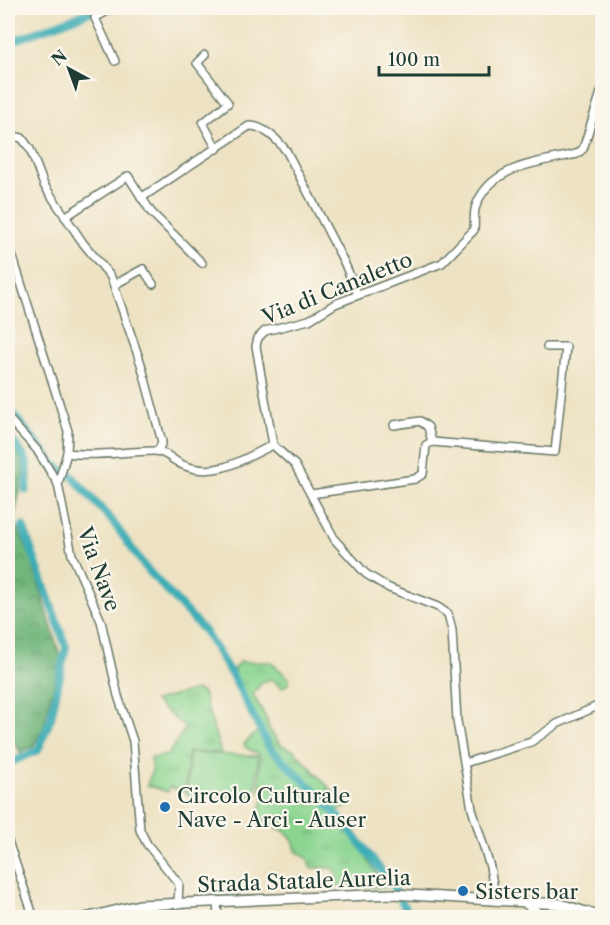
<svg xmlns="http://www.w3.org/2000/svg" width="610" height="925" font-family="'Libre Caslon Text',serif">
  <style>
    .grass { fill: url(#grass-tufts); stroke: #568962; stroke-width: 1.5 }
    .forest { fill: url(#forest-crowns); stroke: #487a58; stroke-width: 1.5 }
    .pitch { fill: #8cd591; stroke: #568962; stroke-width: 1.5 }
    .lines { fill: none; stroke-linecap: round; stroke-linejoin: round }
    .canal { stroke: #3cadb5; stroke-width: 8 }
    .street-casing { stroke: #677766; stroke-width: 10 }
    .secondary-casing { stroke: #677766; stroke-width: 12 }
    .street { stroke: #fff; stroke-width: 7 }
    .secondary { stroke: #fff; stroke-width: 9 }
    .poi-dot { fill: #1f6fb2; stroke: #fbf7ec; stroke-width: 2 }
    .labels { text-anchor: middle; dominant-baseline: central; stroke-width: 4.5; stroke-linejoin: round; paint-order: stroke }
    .street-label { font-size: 21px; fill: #1f3d34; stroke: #fbf7ec }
    .poi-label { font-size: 21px; fill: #1f3d34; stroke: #fbf7ec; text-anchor: start }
  </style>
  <defs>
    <pattern id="grass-tufts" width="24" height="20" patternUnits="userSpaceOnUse" patternTransform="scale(1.5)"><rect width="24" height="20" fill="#8cd591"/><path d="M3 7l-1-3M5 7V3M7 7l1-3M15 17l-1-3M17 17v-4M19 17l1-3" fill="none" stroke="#72ae77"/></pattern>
    <pattern id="forest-crowns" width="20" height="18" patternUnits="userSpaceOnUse" patternTransform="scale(1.5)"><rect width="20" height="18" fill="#71b67b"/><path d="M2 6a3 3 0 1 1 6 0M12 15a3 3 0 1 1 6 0" fill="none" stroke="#5c9566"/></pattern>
  </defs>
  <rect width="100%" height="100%" fill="#fbf7ec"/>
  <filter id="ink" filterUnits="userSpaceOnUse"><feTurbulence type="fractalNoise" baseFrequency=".0167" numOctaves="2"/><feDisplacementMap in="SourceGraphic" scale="12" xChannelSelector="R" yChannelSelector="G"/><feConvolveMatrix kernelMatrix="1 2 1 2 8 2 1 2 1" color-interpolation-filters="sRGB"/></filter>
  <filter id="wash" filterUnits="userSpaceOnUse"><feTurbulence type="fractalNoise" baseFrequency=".008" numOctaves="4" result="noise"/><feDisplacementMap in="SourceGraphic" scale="24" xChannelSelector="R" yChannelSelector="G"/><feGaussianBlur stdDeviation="1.35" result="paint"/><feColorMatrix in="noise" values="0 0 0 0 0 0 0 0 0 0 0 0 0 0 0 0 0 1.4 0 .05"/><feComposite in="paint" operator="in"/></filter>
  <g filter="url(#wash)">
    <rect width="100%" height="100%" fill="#ede2c3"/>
    <g class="grass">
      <path d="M240 662H271L289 678V683L282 688 271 679 262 682 253 694 267 720 269 729 281 745 295 751 335 794 349 799 345 808 332 812 362 850 385 888 337 886 336 872 333 868H310L308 859 296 851C292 828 279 831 263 821L260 810 264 797 260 789 259 754 246 748 244 744 260 729 234 673V668Z"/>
      <polygon points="196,690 203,693 221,753 188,752 185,792 170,787 168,792 147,785 152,771 150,758 168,755 185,728 154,701"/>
    </g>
    <polygon class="forest" points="8,442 22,460 24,471 14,520 31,557 61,659 43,728 33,747 20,752 11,737 8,736"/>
    <polygon class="pitch" points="189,753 258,756 256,798 187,795"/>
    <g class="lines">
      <g class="canal">
        <polyline points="8,43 100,8"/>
        <polyline points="8,408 54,464 71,475 113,522 145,567 205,632 233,677 269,747 322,798 345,824 391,883 411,918"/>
        <path d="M8 435C25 456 32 461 26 490"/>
        <polyline points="8,764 38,750 51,718 66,647 23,526"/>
      </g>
    </g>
  </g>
  <g filter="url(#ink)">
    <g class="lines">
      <defs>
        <g id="street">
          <polyline points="113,8 95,18 115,61"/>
          <polyline points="205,55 197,63 228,103 203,123 217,149"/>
          <polyline points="8,135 22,138 30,149 44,185 83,243 111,277 141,364 162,442 158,451"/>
          <path d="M141 198 249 126C263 125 279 141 287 152L344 262 358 295"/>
          <polyline points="65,217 128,176 151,212 202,263"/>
          <polyline points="8,242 68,431 67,453 58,484"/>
          <polyline points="114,285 143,269 153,284"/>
          <polyline points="8,418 37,450 58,484 72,555 101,621 118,696 133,741 140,830 147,844 179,884 178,903"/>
          <polyline points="394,425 420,421 428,427 432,442"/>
          <path d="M67 453C96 457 125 451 154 451 166 451 173 461 183 465 216 479 243 459 273 445"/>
          <polyline points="311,494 415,479 423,474 426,445 432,442 555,452 566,347 547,347"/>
          <polyline points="465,763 531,742 557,724 602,704"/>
          <polyline points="8,841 34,918"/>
          <path d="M496 901 490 867 472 809 457 721 452 630 448 614 438 607 389 588 366 574 335 540 295 465 273 445 256 346 258 338 265 331 309 320 335 304 442 263 474 230C475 222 473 213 476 206 491 165 540 162 577 154L583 149 602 89"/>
          <polyline points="217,902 218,918"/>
        </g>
        <g id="secondary">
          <polyline points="527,904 543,918"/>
          <polyline points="560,904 570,918"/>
          <polyline points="85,918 139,905 393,894 560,904 602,917"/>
        </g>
      </defs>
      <use href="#street" class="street-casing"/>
      <use href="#secondary" class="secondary-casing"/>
      <use href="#street" class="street"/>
      <use href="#secondary" class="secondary"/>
    </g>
  </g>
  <g class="poi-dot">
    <circle cx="165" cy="807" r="6"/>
    <circle cx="463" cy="891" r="6"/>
  </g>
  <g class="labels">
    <g class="street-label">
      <text transform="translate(337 288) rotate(-22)">Via di Canaletto</text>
      <text transform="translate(99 569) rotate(70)">Via Nave</text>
      <text transform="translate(304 881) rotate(-2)">Strada Statale Aurelia</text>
    </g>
    <g class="poi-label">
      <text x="177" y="795">Circolo Culturale<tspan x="177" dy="24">Nave - Arci - Auser</tspan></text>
      <text x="475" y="891">Sisters bar</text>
    </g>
  </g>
  <rect width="610" height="925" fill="none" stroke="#fbf7ec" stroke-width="30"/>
  <g transform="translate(69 69) rotate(319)" stroke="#fbf7ec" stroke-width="4.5" paint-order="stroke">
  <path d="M0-4.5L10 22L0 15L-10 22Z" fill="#1f3d34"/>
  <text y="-9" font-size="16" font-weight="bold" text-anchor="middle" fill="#1f3d34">N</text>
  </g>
  <path d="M379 66v9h110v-9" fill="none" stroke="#1f3d34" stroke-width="3"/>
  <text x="388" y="66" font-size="18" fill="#1f3d34" stroke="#fbf7ec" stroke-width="4.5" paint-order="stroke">100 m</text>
</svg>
